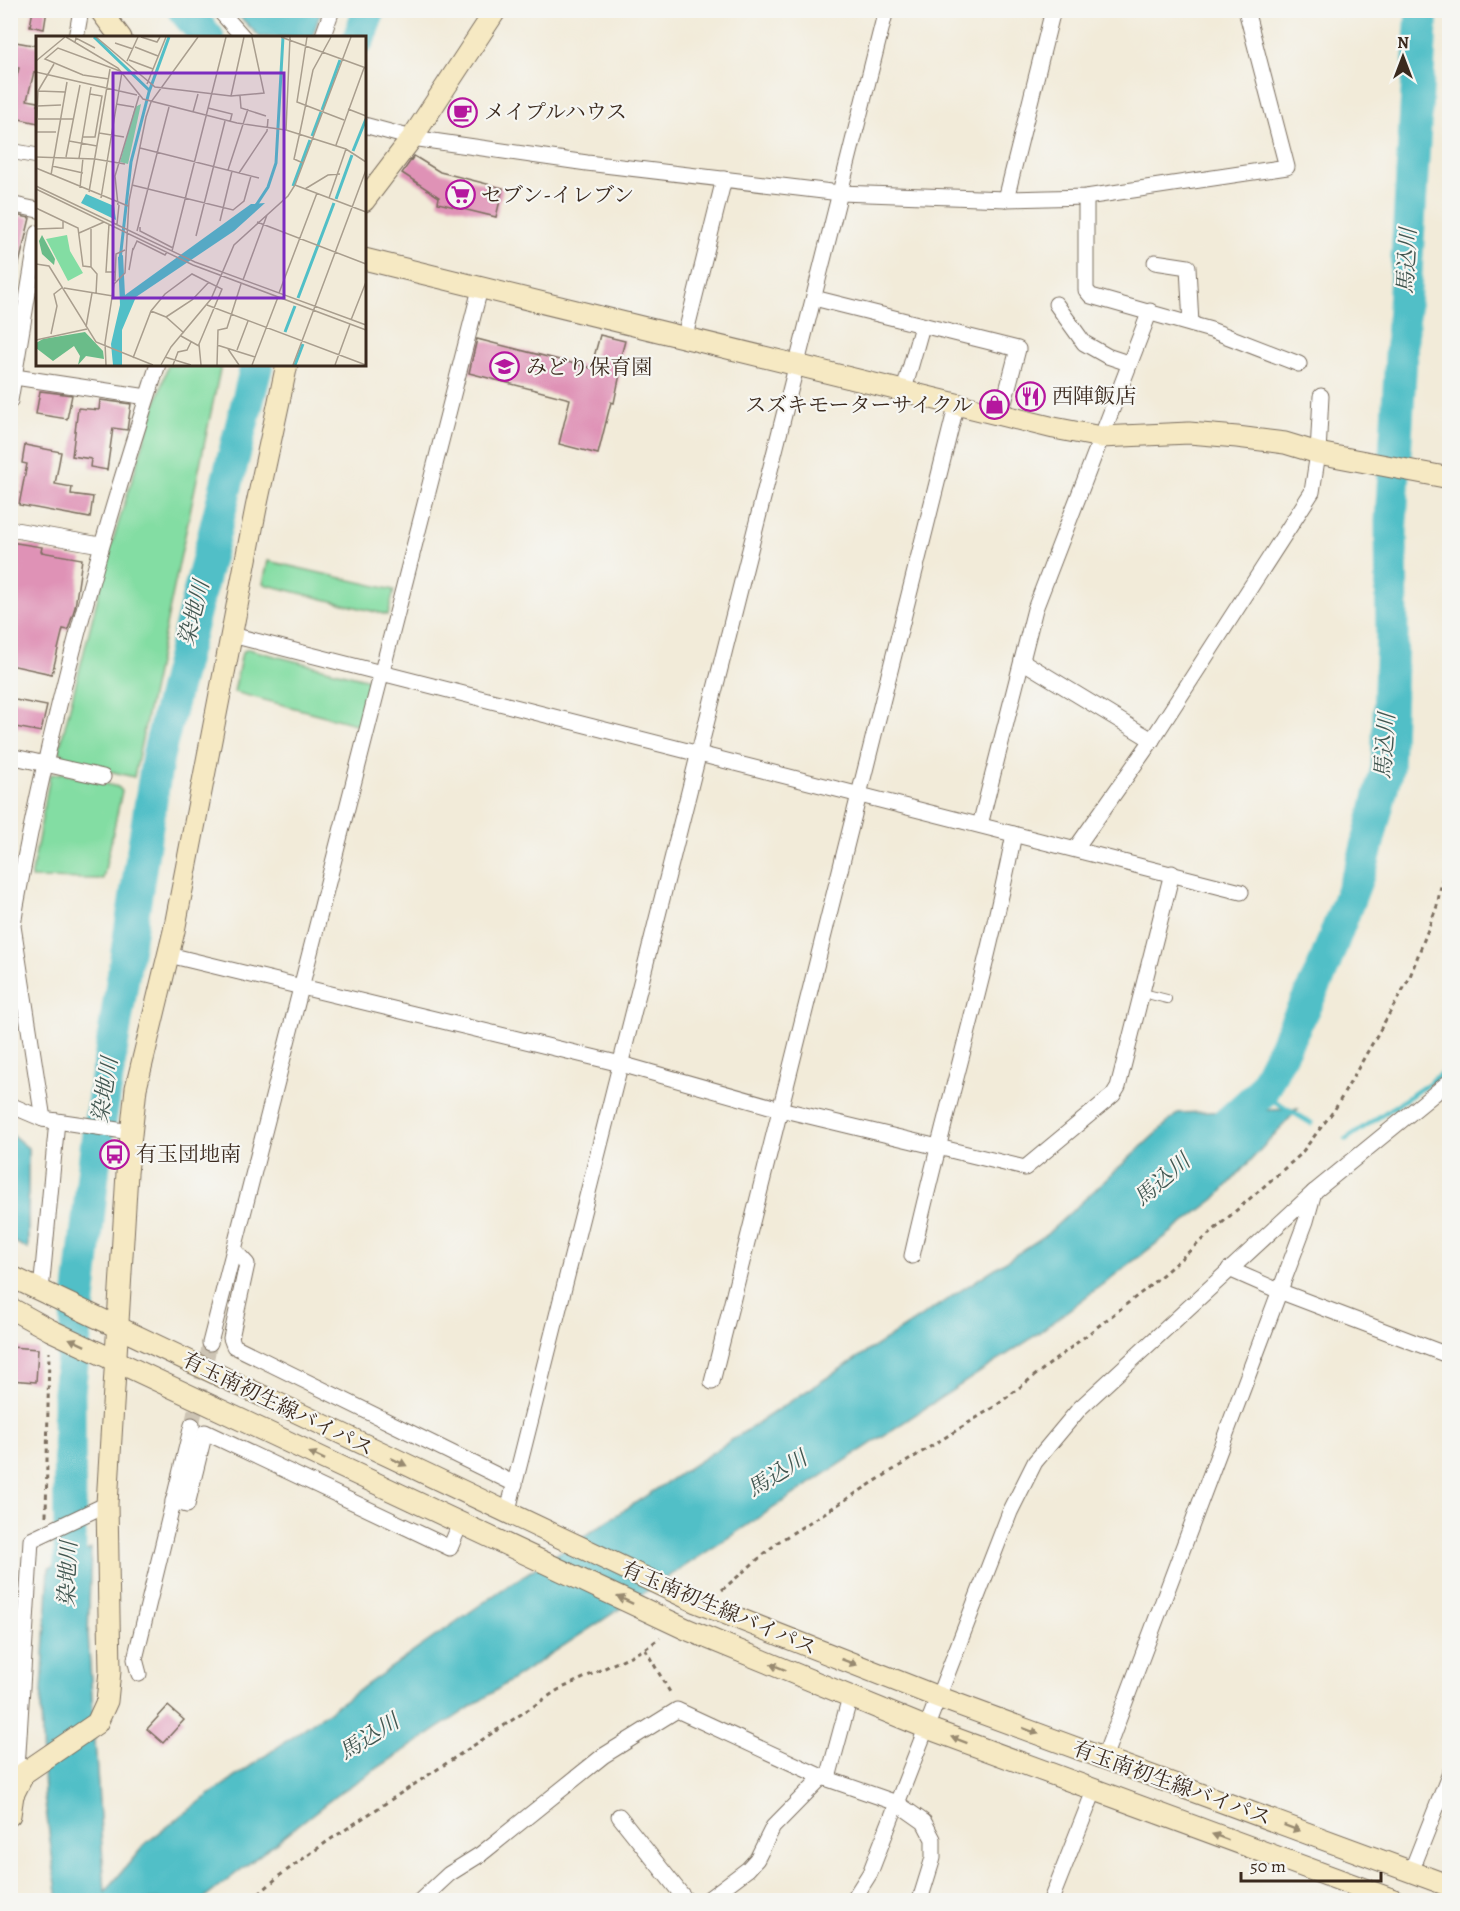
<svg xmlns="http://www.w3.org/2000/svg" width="1460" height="1911" font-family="Alegreya,'Noto Serif JP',serif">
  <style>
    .green { fill: #83dda3; stroke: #5f8460; stroke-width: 1.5 }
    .water { fill: #51bfc7; stroke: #467472; stroke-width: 1.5 }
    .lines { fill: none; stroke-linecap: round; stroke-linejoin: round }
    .stream { stroke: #51bfc7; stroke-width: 5 }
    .river { stroke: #51bfc7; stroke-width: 33 }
    .building { fill: #df92b6 }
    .street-tunnel { stroke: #cdc4b4; stroke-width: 15; stroke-dasharray: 15 8; stroke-linecap: butt }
    .lane-casing { stroke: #7b6e5f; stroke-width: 10 }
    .street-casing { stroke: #7b6e5f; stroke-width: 17 }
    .secondary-casing { stroke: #7b6e5f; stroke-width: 23 }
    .path { stroke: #7b6e5f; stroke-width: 3; stroke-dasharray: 4.5 4.5; stroke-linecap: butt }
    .lane { stroke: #fff; stroke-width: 8 }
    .street { stroke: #fff; stroke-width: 15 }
    .secondary { stroke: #f6e9c3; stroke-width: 21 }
    .oneway { fill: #988a70 }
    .labels { text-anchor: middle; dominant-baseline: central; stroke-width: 4.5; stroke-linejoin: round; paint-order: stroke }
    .poi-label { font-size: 21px; fill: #3b2a1e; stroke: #f6f6f2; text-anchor: start }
    .street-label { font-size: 21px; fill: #3b2a1e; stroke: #f6f6f2 }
    .water-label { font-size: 22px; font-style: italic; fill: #425751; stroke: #f6f6f2 }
    .inset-river { fill: none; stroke: #51bfc7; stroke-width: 3 }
    .inset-road { fill: none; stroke: #a99e8e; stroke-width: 1.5 }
    .view { fill: #7b2cbf; fill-opacity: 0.15; stroke: #7b2cbf; stroke-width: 3 }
    .inset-edge { fill: none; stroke: #3b2a1e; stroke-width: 3 }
  </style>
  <rect width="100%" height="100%" fill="#f6f6f2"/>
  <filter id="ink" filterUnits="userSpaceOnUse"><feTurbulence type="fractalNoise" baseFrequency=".0167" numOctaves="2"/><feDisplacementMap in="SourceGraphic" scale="12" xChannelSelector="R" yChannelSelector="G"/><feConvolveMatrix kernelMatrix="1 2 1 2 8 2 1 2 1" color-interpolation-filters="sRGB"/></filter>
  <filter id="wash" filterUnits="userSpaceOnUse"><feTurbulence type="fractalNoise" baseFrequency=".008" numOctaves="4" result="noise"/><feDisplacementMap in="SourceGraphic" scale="24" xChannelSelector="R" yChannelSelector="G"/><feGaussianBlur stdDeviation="1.35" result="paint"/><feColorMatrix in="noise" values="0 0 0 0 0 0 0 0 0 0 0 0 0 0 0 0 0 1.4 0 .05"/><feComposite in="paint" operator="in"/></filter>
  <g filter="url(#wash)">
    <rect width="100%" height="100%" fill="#f2ebd9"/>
    <g class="green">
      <polygon points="168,365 221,365 134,777 68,761 59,750 109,553"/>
      <polygon points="268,561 394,590 388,615 263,584"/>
      <polygon points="248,649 369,680 373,687 363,726 234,692 242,652"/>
      <polygon points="62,773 118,787 122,791 103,879 31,878 50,775"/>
    </g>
    <g class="water">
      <polygon points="234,11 321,11 312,38 260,37"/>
      <polygon points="1298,1109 1215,1199 1029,1340 338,1794 202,1900 58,1900 44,1795 41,1708 49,1568 91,1549 88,1635 105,1892 146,1843 205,1798 500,1591 1046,1235 1178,1113"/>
      <polygon points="10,1133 28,1148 28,1249 11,1240"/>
    </g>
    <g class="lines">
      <g class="stream">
        <polyline points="1261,1093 1311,1123"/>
        <polyline points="1346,1139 1431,1082 1450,1066"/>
      </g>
      <g class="river">
        <polyline points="184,10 208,38"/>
        <polyline points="359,38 369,10"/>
        <polyline points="1208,1141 1261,1093 1321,973 1363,862 1387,768 1392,635 1391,521 1422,10"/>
        <polyline points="67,1604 70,1558 69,1392 96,1147 158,756 257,364"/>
      </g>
    </g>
    <g id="blocks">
      <g class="building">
        <polygon points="33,10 47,10 44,29 30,26"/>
        <polygon points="10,41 38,46 38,72 34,72 27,100 38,102 38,123 10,117 10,103 19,68 10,66"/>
        <polygon points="414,156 440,172 503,188 496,217 438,203 439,197 402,173"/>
        <polygon points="10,214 30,218 18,268 10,267"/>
        <polygon points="600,335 625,341 616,374 620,374 614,403 611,402 598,454 559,444 570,399 469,373 477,339 591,368"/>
        <polygon points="40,391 72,395 67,419 36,414"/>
        <polygon points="100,400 131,404 127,430 113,428 107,470 90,467 91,459 72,456 78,408 99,410"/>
        <polygon points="25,445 61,452 55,484 72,487 71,494 93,497 90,518 19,505 27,464 22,463"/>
        <polygon points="10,542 42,547 41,552 82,559 75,607 68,630 63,629 52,674 10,665"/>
        <polygon points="10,699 47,706 41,732 10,726"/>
        <polygon points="10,1347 38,1349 36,1382 10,1380"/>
        <polygon points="168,1706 184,1720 163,1743 147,1729"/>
      </g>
    </g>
  </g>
  <g filter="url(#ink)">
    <use href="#blocks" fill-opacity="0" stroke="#7b6e5f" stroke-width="1.5"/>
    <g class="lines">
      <polyline class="street-tunnel" points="192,1425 210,1343"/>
      <defs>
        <polyline id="lane" points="1143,993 1167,999"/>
        <g id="street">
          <polyline points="219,10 244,38"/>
          <polyline points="76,38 81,10"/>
          <polyline points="322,38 332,10"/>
          <polyline points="364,125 412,138 587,163 840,193 1006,199 1086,197 1287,167 1246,10"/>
          <polyline points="10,151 38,156"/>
          <polyline points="1086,197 1086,290 1091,296 1211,330 1299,364"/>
          <polyline points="1006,199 1053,10"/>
          <polyline points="10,204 38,210"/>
          <polyline points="1155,262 1188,267 1191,324"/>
          <polyline points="814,298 1018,349 1001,414"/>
          <polyline points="1056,304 1084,343 1107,356 1128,363"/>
          <polyline points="685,336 724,179"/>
          <polyline points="15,377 147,397"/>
          <polyline points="904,390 922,326"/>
          <polyline points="10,401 38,233"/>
          <polyline points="10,529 100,545"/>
          <polyline points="232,635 1241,892"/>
          <polyline points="1022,661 1152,740"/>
          <polyline points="10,756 103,777"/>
          <polyline points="980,825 1035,609 1150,311"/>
          <polyline points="1076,848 1152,740 1312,492 1318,453 1321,396"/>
          <polyline points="169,955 621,1064 780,1109 1025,1168 1113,1095 1118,1087 1172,873"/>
          <polyline points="10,1105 43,1119 131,1132"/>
          <path d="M43 1119 13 926 16 906C49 722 100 542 158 364"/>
          <polyline points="236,1252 247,1264 231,1338 234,1346 515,1484"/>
          <path d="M912 1256C944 1114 986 976 1014 834"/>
          <polyline points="1229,1269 1279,1291 1450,1356"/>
          <polyline points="41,1291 57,1121"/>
          <polyline points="210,1343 480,289"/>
          <polyline points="712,1382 957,403"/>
          <polyline points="173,1501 187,1505 205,1432 450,1548 460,1524"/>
          <polyline points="507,1514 886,10"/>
          <polyline points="139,1674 135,1659 192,1425"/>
          <polyline points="1104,1758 1306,1221 1314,1192"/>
          <polyline points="828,1778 850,1697"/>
          <polyline points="16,1785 31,1540 107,1504"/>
          <polyline points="619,1816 686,1900"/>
          <polyline points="1411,1872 1450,1773"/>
          <polyline points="421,1900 449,1874 481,1854 603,1756 677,1710 822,1777 897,1803 924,1822 933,1839 933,1858 920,1900"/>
          <polyline points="707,1900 748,1869 757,1859 773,1827 822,1777"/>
          <polyline points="853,1900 870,1873 1010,1512 1035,1462 1080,1408 1314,1192 1450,1081"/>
          <polyline points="1051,1900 1094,1791"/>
        </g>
        <g id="secondary">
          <polyline points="100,10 121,38"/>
          <polyline points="364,201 412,138 496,10"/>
          <polyline points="364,259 1054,428 1101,437 1189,433 1237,437 1285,443 1318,453 1450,478"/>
          <polyline points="10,1276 696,1602 938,1697 1450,1886"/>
          <polyline points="10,1308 50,1330 686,1629 927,1728 1394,1900"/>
          <polyline points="10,1815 13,1795 24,1773 97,1723 107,1701 110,1671 107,1504 127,1173 136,1088 174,931 256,508 287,364"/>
        </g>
      </defs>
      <use href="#lane" class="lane-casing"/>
      <use href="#street" class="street-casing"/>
      <use href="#secondary" class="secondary-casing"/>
      <g class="path">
        <polyline points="46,1516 49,1352"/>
        <polyline points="722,1590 778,1542 997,1405 1146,1289 1300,1155 1335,1109 1409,979 1437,906 1450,840"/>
        <polyline points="645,1649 671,1694"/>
        <polyline points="252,1900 279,1876 328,1841 558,1690 645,1649 660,1638"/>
      </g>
      <use href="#lane" class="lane"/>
      <use href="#street" class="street"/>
      <use href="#secondary" class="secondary"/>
    </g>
    <defs><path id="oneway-solid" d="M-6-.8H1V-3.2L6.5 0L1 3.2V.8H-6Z" transform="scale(1.5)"/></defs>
    <g class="oneway">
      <use href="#oneway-solid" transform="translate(77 1342) rotate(-155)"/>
      <use href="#oneway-solid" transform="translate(317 1456) rotate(-155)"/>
      <use href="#oneway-solid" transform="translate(399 1462) rotate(26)"/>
      <use href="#oneway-solid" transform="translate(625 1600) rotate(-155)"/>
      <use href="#oneway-solid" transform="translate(849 1662) rotate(21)"/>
      <use href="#oneway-solid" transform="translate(778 1667) rotate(-158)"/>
      <use href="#oneway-solid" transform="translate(1031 1731) rotate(20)"/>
      <use href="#oneway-solid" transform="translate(959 1740) rotate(-159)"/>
      <use href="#oneway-solid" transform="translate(1292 1828) rotate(20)"/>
      <use href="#oneway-solid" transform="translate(1220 1837) rotate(-160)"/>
    </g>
  </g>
  <defs>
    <symbol id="cafe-ring" viewBox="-11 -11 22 22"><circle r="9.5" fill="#f6f6f2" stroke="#b5179e" stroke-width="1.5"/><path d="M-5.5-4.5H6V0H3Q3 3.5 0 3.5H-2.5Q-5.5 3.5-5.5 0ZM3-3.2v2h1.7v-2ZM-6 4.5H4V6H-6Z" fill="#b5179e"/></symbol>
    <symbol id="supermarket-ring" viewBox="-11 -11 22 22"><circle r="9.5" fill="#f6f6f2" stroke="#b5179e" stroke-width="1.5"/><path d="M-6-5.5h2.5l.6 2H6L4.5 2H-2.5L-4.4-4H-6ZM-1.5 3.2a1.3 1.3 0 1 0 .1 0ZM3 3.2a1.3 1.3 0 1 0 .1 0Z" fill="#b5179e"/></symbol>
    <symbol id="school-ring" viewBox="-11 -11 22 22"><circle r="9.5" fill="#f6f6f2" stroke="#b5179e" stroke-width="1.5"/><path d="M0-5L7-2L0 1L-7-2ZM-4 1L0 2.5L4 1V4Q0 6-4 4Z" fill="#b5179e"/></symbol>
    <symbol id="restaurant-ring" viewBox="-11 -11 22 22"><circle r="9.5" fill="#f6f6f2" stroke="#b5179e" stroke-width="1.5"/><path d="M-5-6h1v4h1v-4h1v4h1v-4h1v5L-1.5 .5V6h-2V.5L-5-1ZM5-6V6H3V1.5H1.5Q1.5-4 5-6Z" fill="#b5179e"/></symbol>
    <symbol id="shop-ring" viewBox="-11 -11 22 22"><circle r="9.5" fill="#f6f6f2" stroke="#b5179e" stroke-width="1.5"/><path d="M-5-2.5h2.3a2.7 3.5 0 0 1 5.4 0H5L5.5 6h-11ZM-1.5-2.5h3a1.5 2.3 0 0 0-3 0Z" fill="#b5179e"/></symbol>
    <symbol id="bus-ring" viewBox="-11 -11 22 22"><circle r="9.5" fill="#f6f6f2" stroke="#b5179e" stroke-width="1.5"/><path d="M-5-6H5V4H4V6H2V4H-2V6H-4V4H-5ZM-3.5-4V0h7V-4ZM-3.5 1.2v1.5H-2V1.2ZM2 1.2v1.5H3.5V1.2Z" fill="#b5179e"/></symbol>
  </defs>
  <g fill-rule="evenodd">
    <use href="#cafe-ring" x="446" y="96" width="33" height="33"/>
    <use href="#supermarket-ring" x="444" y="178" width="33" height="33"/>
    <use href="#school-ring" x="488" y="350" width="33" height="33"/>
    <use href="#restaurant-ring" x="1014" y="380" width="33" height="33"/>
    <use href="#shop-ring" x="978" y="388" width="33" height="33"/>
    <use href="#bus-ring" x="98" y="1138" width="33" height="33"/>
  </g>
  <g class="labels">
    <g class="poi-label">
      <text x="484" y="112">メイプルハウス</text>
      <text x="481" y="195">セブン-イレブン</text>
      <text x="526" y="367">みどり保育園</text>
      <text x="1052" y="396">西陣飯店</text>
      <text x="973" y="405" text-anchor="end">スズキモーターサイクル</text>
      <text x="136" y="1154">有玉団地南</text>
    </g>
    <g class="street-label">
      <text transform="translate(278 1404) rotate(26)">有玉南初生線バイパス</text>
      <text transform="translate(719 1608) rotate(23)">有玉南初生線バイパス</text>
      <text transform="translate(1172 1783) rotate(20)">有玉南初生線バイパス</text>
    </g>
    <g class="water-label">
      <text transform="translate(1407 261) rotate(-87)">馬込川</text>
      <text transform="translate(194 613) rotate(-76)">染地川</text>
      <text transform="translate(1385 746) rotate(-86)">馬込川</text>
      <text transform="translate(105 1090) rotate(-81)">染地川</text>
      <text transform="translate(1162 1180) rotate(-41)">馬込川</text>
      <text transform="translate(777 1474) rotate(-32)">馬込川</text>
      <text transform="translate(68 1574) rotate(-88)">染地川</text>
      <text transform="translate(369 1737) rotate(-32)">馬込川</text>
    </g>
  </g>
  <g transform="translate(36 36)">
    <rect width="330" height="330" fill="#f2ebd9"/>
    <path d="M105 68 92 128 84 126 99 71ZM31 199 34 215 47 237 32 245 10 203Z" fill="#83dda3"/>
    <path d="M6 199 19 223 18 229 6 218 3 205ZM49 296 67 315 68 323 50 320 42 329 44 320 38 310 17 325 0 312V307L7 303Z" fill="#6abc89"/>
    <path d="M50 158 78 170 80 184 45 167ZM229 167 198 195 100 261 86 294V329H77L75 308 84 269 82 221 87 219 89 259 215 168Z" fill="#51bfc7"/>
    <path class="inset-river" d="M58 1 113 54M286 74 304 24M276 100 285 76M317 115 330 83M257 150 274 104M300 163 316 119M219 171 232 151 240 127 247 1M84 224 95 126 113 56 133 1M262 262 298 167M249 296 259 270M259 329 267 308"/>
    <path class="inset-road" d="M30 1 82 32 107 63 201 87 250 94 310 113 330 126M60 1 119 51 195 60 228 57 216 1M105 1 121 6 124 1M245 1 330 32M271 1 261 66 308 84M39 6 40 2 59 12M79 7 97 13M99 11 122 20M93 24 117 33M0 25 29 1M91 25 102 1M0 36 101 59M73 43 47 39 9 23 22 12 84 35M111 48 130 1M2 55 29 56M195 60 208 1M204 60 205 72 230 80M80 68 98 71M1 70 25 69M172 72 196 78 194 86M312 73 330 80M157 76 162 58M2 83H37M250 94 254 1M1 96H20M63 97 88 101M46 101H59L66 60 54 58M0 105 2 55 18 28M33 105 61 110M300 109 328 32M104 112 223 142M0 121 59 123 89 128M30 121 44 49M43 122 55 51M267 127 258 123 264 96 277 34 295 1M16 130 47 137M0 132 92 170M192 134 212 73M203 137 231 95 232 83M15 139 31 46M96 149 197 174 208 165 215 140M259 149 330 176M0 150 159 226 330 289M44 152 47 122M0 153 157 229 330 294M269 153 292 139 304 138M53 156 74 33M65 162 86 36M293 162 310 113M82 169 79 140 103 60M0 172 42 192 47 230 55 231 61 238 60 258M184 185 196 135M221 186 330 228M73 188 70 236H79M81 188 83 169M104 191V195L137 212M0 193 27 192V185M101 195 133 71M43 197 68 186M160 200 189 85M97 214 101 205 129 219 131 216M136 215 190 1M0 228 13 230 60 306 117 329M55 231V193M93 234 97 212M207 244 231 179M79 245 80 218 89 214M28 252 77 260M243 257 281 157M171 269 330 329M115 275 130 281 148 297M130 281 156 264 173 246M315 284 330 246M50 291 56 257M15 298 21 270 18 258 27 251M145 300 163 310M0 304 51 293M181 309 219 321M192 313 203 329M201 314 212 285M129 321 155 329M97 322 115 275 129 258 156 238 186 253 163 308 165 329M70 329 69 307 78 248 89 237 93 165 110 81 115 66 162 1M125 329 135 311 175 263 198 209 252 160 259 149 315 1M137 329 142 316 151 314 155 306M181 329 182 294 191 292 205 248M216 329 242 261M257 329 330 134M299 329 314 288"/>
    <path class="view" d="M77 37H248V262H77Z"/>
    <rect width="330" height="330" class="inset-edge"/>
  </g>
  <rect width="1460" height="1911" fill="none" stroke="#f6f6f2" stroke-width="36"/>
  <g transform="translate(1403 57)" stroke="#f6f6f2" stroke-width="4.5" paint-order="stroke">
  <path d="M0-4.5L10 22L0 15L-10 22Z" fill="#3b2a1e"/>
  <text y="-9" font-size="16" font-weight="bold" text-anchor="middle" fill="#3b2a1e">N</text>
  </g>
  <path d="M1241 1872v9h140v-9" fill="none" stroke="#3b2a1e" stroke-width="3"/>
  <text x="1250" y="1872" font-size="18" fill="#3b2a1e" stroke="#f6f6f2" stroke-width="4.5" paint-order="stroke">50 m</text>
</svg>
